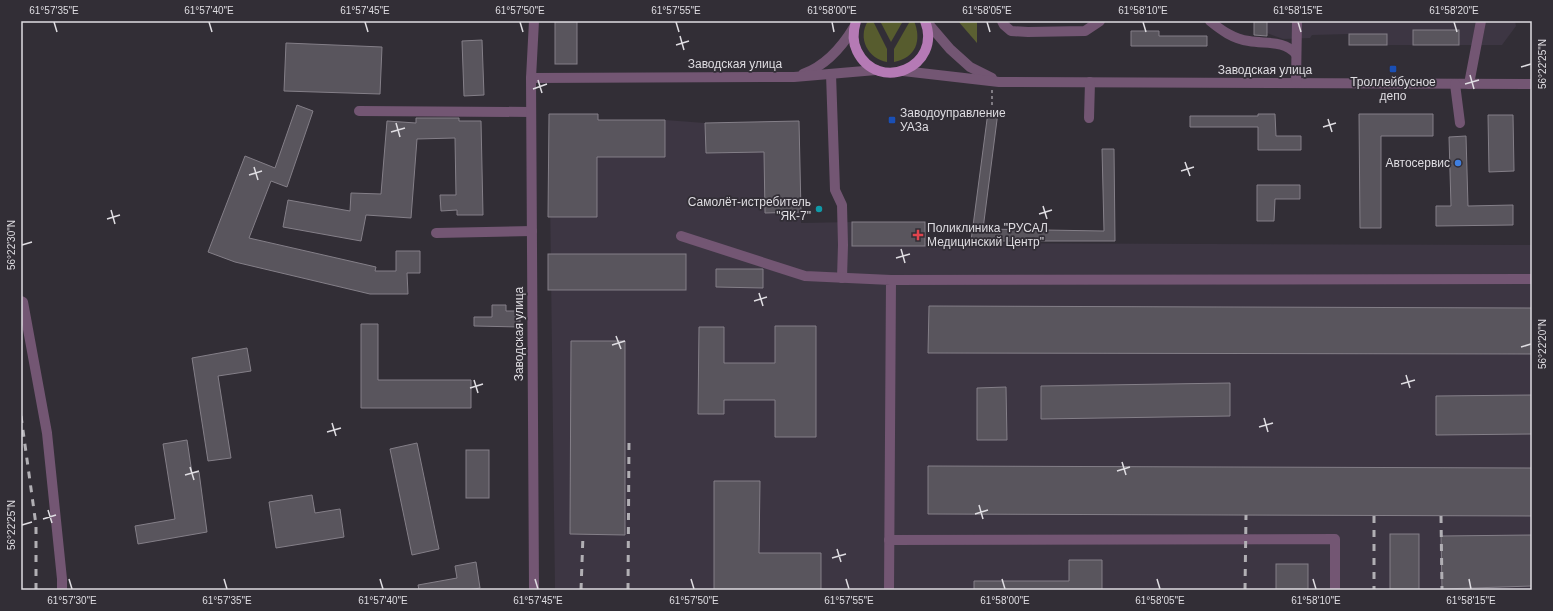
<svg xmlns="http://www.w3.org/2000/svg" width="1553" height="611" font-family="Arial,sans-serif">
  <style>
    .built { fill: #3d3643 }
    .green { fill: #575c2e }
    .forest { fill: #5b6032 }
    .building { fill: #59555d; stroke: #847f88 }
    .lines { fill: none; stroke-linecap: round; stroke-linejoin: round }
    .path { stroke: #807c83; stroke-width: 2; stroke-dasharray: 3 3; stroke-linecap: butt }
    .minor { stroke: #735673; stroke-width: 10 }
    .major { stroke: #b57ab5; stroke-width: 10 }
    .rail { stroke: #b1afb4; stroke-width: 3; stroke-dasharray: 7 7; stroke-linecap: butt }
    .ticks { fill: none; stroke: #dfdde2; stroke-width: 1.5 }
    .transit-dot { fill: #1a4fb4; stroke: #322e36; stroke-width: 1.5 }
    .shop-dot { fill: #3f7fe0; stroke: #322e36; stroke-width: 1.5 }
    .culture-dot { fill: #0f9aa8; stroke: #322e36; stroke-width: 1.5 }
    .health-dot { fill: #e0444e; stroke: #322e36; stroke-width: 1.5 }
    .labels { text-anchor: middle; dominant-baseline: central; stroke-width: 3.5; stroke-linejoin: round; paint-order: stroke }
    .street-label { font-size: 12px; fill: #dfdde2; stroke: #322e36 }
    .poi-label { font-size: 12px; fill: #dfdde2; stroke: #322e36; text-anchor: start }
    .neatline { fill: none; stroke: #dfdde2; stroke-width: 1.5 }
    .ticks-label { font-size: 10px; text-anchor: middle; fill: #dfdde2 }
  </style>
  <rect width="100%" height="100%" fill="#322e36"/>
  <g class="built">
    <polygon points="1267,21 1515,21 1516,26 1502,45 1349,45 1349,34 1312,35 1310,38 1283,39 1267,33"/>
    <polygon points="549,114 598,114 598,120 665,120 705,123 706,153 764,152 766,212 801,212 801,223 852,222 853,246 925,246 925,243 1532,245 1532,590 555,590"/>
  </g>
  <g class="green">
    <path d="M868 21H873L887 49V62C868 59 857 38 868 21Z"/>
    <polygon points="880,21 903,21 891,42"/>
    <path d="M910 21H914C922 40 916 58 894 62V49Z"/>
  </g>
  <polygon class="forest" points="958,21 977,21 977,43"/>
  <g class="building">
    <rect x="555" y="21" width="22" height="43"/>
    <polygon points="1254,21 1267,21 1267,36 1254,35"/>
    <rect x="1413" y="30" width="46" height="15"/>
    <polygon points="1131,31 1159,31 1159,36 1207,36 1207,46 1131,46"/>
    <rect x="1349" y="34" width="38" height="11"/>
    <polygon points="482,40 484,95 464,96 462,41"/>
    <polygon points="286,43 382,47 380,94 284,91"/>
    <polygon points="297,105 313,111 287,187 271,181 249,238 376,267 375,271 396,271 396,251 420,251 420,273 407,273 408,294 370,294 235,262 208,252 245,156 275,168"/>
    <polygon points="988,112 998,112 983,229 1104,231 1102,149 1114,149 1115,241 971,241"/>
    <polygon points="549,114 598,114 598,120 665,120 665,157 597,157 597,217 548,217"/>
    <polygon points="1258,114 1275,114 1276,136 1301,136 1301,150 1258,150 1258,127 1190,127 1190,116 1258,116"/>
    <polygon points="1359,114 1433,114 1433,136 1381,136 1381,228 1360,228"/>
    <polygon points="1488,115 1513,115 1514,171 1489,172"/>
    <polygon points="416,118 459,118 459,121 481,121 483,215 457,215 457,210 441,211 440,195 456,195 455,138 417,139 411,218 366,215 361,241 283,227 288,200 350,211 351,193 381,194 387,121 416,123"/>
    <polygon points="799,121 801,212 765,213 764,152 706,153 705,123"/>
    <polygon points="1466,136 1468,206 1513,205 1513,225 1436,226 1436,206 1451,206 1449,137"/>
    <polygon points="1257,185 1300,185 1300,199 1275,199 1274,221 1257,221"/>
    <rect x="852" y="222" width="73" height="24"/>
    <rect x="548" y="254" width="138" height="36"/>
    <polygon points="716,269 763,269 763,288 716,287"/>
    <polygon points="492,305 506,305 506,311 520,311 520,327 474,326 474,317 492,317"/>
    <polygon points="929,306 1532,308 1532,354 928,353"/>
    <polygon points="361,324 378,324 378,380 471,380 471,408 361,408"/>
    <polygon points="775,326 816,326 816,437 775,437 775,400 724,400 724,414 698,414 699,327 724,327 724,363 775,363"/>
    <polygon points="571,341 625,341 625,535 570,534"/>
    <polygon points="247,348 251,371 218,376 231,458 208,461 192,358"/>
    <polygon points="1230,383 1230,416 1041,419 1041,386"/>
    <polygon points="1006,387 1007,440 977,440 977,388"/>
    <polygon points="1532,395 1532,434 1436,435 1436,396"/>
    <polygon points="187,440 192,473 199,472 207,532 138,544 135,526 175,519 163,444"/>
    <polygon points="417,443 439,549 412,555 390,449"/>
    <rect x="466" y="450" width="23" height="48"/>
    <polygon points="928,466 1532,468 1532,516 928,514"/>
    <polygon points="714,481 760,481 759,553 821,553 821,590 714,590"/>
    <polygon points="312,495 315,513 340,509 344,537 276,548 269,502"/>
    <rect x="1390" y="534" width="29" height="56"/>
    <polygon points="1532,535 1532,586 1442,589 1441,536"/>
    <polygon points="1069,560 1102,560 1102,590 974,590 974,581 1069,581"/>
    <polygon points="476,562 480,588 468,590 419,590 418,585 457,578 455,566"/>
    <rect x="1276" y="564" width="32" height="26"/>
  </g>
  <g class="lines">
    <polyline class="path" points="992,105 992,90"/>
    <g class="minor">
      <polyline points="926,21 950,49 970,67 992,78"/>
      <polyline points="1002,21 1004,25 1011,31 1028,32 1085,31 1100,21"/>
      <path d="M1210 21C1221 30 1233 39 1249 41 1266 44 1284 40 1296 54"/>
      <polyline points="903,71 999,82 1532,84"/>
      <path d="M803 74C825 66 842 47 854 27"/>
      <polyline points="831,74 835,190 842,205 843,245 842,278"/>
      <polyline points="531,78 794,77 876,70"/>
      <polyline points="1296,83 1297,21"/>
      <polyline points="1455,84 1460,123"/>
      <polyline points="1469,84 1481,21"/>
      <polyline points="359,111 531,112"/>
      <polyline points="1089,118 1090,82"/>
      <polyline points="436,233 532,231"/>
      <polyline points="681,236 805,276 891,280 889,590"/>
      <polyline points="891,280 1532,279"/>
      <polyline points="21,301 23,302 47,433 62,579 62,590"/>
      <polyline points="889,540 1335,539 1335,590"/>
      <polyline points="534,590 531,78 534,21"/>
    </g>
    <path class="major" d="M856 21C853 31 852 41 857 51 878 94 943 67 925 21"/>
    <g class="rail">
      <polyline points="21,416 36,525 36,590"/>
      <polyline points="1374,516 1374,590"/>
      <polyline points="1441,516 1442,590"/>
      <polyline points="581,590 583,535"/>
      <polyline points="628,590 629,438"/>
      <polyline points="1245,590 1246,515"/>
    </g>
  </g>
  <path class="ticks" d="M54 22 57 32M209 22 212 32M365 22 368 32M520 22 523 32M676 22 679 32M832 22 834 32M987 22 990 32M1143 22 1146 32M1298 22 1301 32M1454 22 1457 32M680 36 684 50M676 45 689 41M1521 67 1531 64M1470 75 1474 89M538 80 542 93M1465 84 1479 80M533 89 547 84M1328 119 1332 132M396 123 400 137M1323 127 1336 123M391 132 405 128M1185 162 1190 176M254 167 258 180M1181 171 1194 167M249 175 262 171M1043 206 1047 219M111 210 115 224M1039 214 1052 210M107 219 120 215M22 245 32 242M901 249 905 263M896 258 910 254M759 293 763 306M754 301 767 297M616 336 621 349M612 345 625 341M1521 347 1531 344M1406 375 1410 388M474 380 478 393M1401 384 1415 380M470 388 483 384M1264 418 1268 432M332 423 336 436M1259 427 1273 423M327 432 341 428M1122 462 1126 475M190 467 194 480M1117 471 1130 467M185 475 199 471M979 505 983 519M48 510 52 523M975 514 988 510M43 519 56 515M22 525 32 522M837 549 841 562M832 558 846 554M69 579 72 589M224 579 227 589M380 579 383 589M535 579 538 589M691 579 694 589M846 579 849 589M1002 579 1005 589M1157 579 1160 589M1313 579 1316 589M1469 579 1471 589"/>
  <g class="transit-dot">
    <rect x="1389" y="65" width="8" height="8" rx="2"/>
    <rect x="888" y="116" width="8" height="8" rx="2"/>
  </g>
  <circle class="shop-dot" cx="1458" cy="163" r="4"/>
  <circle class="culture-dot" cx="819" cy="209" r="4"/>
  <path class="health-dot" d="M916 229h4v4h4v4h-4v4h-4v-4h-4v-4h4z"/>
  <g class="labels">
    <g class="street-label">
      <text x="735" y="64">Заводская улица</text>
      <text x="1265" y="70">Заводская улица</text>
      <text transform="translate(519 334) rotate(-90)">Заводская улица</text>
    </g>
    <g class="poi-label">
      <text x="1393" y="82" text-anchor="middle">Троллейбусное<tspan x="1393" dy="14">депо</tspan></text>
      <text x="900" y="113">Заводоуправление<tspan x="900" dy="14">УАЗа</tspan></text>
      <text x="1450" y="163" text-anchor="end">Автосервис</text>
      <text x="811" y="202" text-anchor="end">Самолёт-истребитель<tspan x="811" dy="14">"ЯК-7"</tspan></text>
      <text x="927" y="228">Поликлиника "РУСАЛ<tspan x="927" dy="14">Медицинский Центр"</tspan></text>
    </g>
  </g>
  <rect width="1553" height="611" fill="none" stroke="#322e36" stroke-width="44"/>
  <rect x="22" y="22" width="1509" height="567" class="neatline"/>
  <g class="ticks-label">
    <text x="54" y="14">61°57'35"E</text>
    <text x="209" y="14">61°57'40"E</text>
    <text x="365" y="14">61°57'45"E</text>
    <text x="520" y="14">61°57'50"E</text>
    <text x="676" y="14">61°57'55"E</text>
    <text x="832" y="14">61°58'00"E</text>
    <text x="987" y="14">61°58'05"E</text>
    <text x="1143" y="14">61°58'10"E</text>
    <text x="1298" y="14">61°58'15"E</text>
    <text x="1454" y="14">61°58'20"E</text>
    <text transform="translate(1542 64) rotate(-90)" y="4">56°22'25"N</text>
    <text transform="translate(11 245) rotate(-90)" y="4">56°22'30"N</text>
    <text transform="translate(1542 344) rotate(-90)" y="4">56°22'20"N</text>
    <text transform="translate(11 525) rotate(-90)" y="4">56°22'25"N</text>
    <text x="72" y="604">61°57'30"E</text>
    <text x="227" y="604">61°57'35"E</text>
    <text x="383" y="604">61°57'40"E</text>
    <text x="538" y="604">61°57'45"E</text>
    <text x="694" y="604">61°57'50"E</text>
    <text x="849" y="604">61°57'55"E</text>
    <text x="1005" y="604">61°58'00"E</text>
    <text x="1160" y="604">61°58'05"E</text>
    <text x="1316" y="604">61°58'10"E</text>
    <text x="1471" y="604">61°58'15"E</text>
  </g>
</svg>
